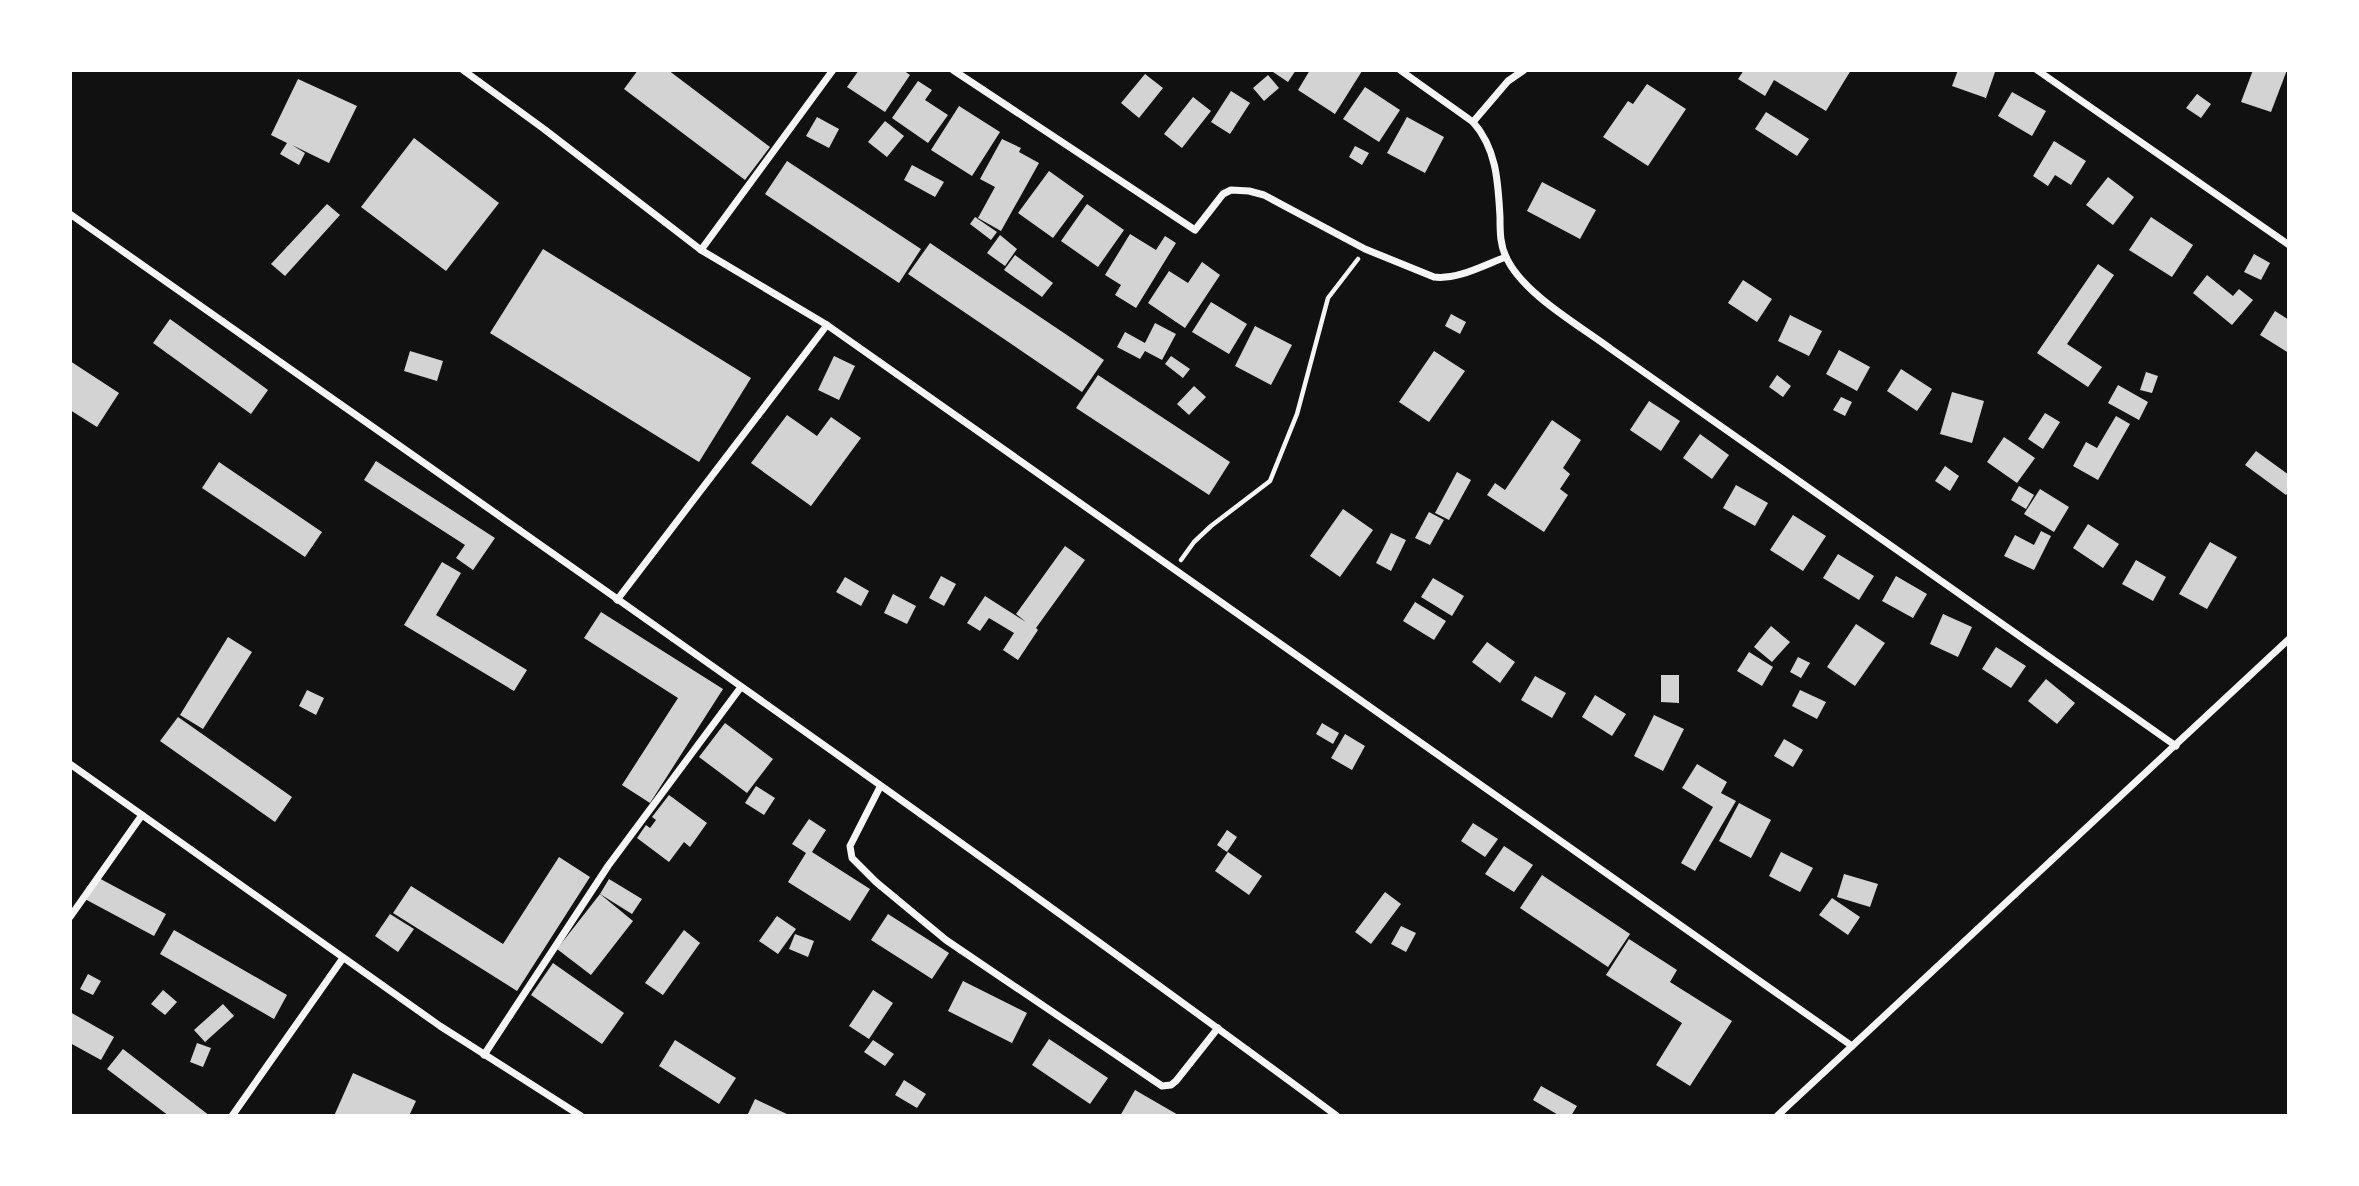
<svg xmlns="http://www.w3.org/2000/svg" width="2359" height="1186" font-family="Georgia,serif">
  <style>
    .building { fill: #d3d3d3 }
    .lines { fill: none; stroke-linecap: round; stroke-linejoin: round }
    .path { stroke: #f5f5f5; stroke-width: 4.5 }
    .minor { stroke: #f5f5f5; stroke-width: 7 }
  </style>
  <rect width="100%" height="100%" fill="#111"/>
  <g class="building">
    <polygon points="638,70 668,70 770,147 745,180 624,89"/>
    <polygon points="859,70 903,70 910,75 885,112 847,87"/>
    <polygon points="1270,70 1296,70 1288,82"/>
    <polygon points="1310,70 1360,70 1362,71 1335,114 1298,90"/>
    <polygon points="1744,70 1851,70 1826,111 1774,80 1765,96 1738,79"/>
    <polygon points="1958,70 1995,72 1986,98 1952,86"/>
    <polygon points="2253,70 2287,70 2271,112 2241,102"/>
    <polygon points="1145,74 1163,88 1139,118 1121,103"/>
    <polygon points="1268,75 1279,88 1264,101 1253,88"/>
    <polygon points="298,79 357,106 329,163 292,145 305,153 299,165 280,154 287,143 271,135"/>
    <polygon points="918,81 932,90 925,100 948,115 928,143 892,118"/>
    <polygon points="1647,84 1686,109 1648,166 1603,137 1628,101 1633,104"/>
    <polygon points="1365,87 1400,110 1379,142 1343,119"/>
    <polygon points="1231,91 1250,103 1230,134 1211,122"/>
    <polygon points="2012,92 2046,111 2032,136 1998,116"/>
    <polygon points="2197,94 2211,104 2201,118 2186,108"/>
    <polygon points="1193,97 1211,111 1182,148 1164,134"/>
    <polygon points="959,106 1000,132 972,176 931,150"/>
    <polygon points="1766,112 1809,139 1797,156 1755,129"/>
    <polygon points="817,117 839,129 829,148 806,136"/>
    <polygon points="1407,117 1444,137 1425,173 1387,153"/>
    <polygon points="885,121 904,136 887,157 868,142"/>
    <polygon points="414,138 499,203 446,271 361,207"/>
    <polygon points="1002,139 1021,148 1019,152 1039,163 1001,231 978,218 995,187 980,179"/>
    <polygon points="2054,141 2086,161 2071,185 2055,175 2048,186 2033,176"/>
    <polygon points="1355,146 1369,153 1362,165 1349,157"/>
    <polygon points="787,161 921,249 899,283 765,194"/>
    <polygon points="912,165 944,182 935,197 904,180"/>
    <polygon points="1049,171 1084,196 1053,238 1018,213"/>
    <polygon points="2108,177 2134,197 2113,225 2086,205"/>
    <polygon points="1542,182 1596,210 1580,239 1527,211"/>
    <polygon points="327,204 340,215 285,276 271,264"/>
    <polygon points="1087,204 1124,230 1098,267 1061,241"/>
    <polygon points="975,217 997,232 991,240 970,224"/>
    <polygon points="2151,217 2193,245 2172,277 2129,250"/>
    <polygon points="1130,234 1156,250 1165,236 1176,243 1136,308 1115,295 1121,285 1105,275"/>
    <polygon points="1000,235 1017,249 1005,266 987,253"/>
    <polygon points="930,243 1104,360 1082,392 908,274"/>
    <polygon points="543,249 751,378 699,462 490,333"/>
    <polygon points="2254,254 2270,263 2261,280 2244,272"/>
    <polygon points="1015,255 1053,283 1042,297 1004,270"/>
    <polygon points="1202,262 1220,275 1185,328 1148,303 1169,271 1188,283"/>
    <polygon points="2098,264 2114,275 2067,344 2102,367 2088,387 2037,353"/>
    <polygon points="2207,275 2233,296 2239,289 2253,300 2232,325 2193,293"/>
    <polygon points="1743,280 1772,299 1757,322 1728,303"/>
    <polygon points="1211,302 1247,324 1229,354 1192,332"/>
    <polygon points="2275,311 2289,320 2289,353 2260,335"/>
    <polygon points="1451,314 1466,322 1460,334 1445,326"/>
    <polygon points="1790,315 1822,331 1809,356 1778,341"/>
    <polygon points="170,319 268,390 251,414 153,343"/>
    <polygon points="1155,323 1176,334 1162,360 1145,351 1140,359 1117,347 1125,332 1145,343"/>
    <polygon points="1255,326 1292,345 1271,385 1235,366"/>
    <polygon points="1839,350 1870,367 1857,391 1826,374"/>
    <polygon points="410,351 443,361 437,381 404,371"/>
    <polygon points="1434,351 1465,371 1429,422 1399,402"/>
    <polygon points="834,356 855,366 839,400 818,390"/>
    <polygon points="1171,356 1190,369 1183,378 1165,364"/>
    <polygon points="70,361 119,393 97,427 70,410"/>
    <polygon points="1901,369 1932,389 1917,411 1887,391"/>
    <polygon points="2146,372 2158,376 2152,393 2140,390"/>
    <polygon points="1098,375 1230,462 1209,495 1076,408"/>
    <polygon points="1777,375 1791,386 1783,397 1769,387"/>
    <polygon points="2118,385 2148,402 2139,420 2108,403"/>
    <polygon points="1194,386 1206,397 1189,415 1177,404"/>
    <polygon points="1952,392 1984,401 1972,443 1940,434"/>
    <polygon points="1841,397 1852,402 1845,416 1833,410"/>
    <polygon points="1649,401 1680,421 1661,451 1630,430"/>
    <polygon points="2045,413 2060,422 2043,449 2028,439"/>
    <polygon points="787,415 817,436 831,417 861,438 811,506 751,463"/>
    <polygon points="2116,416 2130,424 2098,480 2073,466 2086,442 2097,448"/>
    <polygon points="1552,420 1581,440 1563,468 1570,474 1560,489 1568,495 1544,532 1487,495 1495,483 1505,490"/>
    <polygon points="1700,434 1729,455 1712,479 1683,458"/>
    <polygon points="2004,437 2035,458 2017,483 1987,462"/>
    <polygon points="2256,451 2289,475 2289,491 2286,495 2245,465"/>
    <polygon points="376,461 495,538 473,570 456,558 465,545 364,480"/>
    <polygon points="219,462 322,532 305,557 202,488"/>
    <polygon points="1945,466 1959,476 1950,491 1935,481"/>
    <polygon points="1457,472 1471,480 1449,520 1435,513"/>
    <polygon points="1736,485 1768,503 1755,526 1723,508"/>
    <polygon points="2019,486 2034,495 2026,509 2011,500"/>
    <polygon points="2040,489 2069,507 2054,532 2024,514"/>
    <polygon points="1343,509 1373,530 1340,577 1310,556"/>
    <polygon points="1429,512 1444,520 1430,545 1415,538"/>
    <polygon points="1793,515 1826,536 1803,571 1770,550"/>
    <polygon points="2088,524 2119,544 2103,568 2073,548"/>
    <polygon points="2041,531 2051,536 2034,570 2004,556 2015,535 2034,545"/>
    <polygon points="1391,533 1406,540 1391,571 1376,563"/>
    <polygon points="2210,542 2237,557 2207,609 2179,594"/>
    <polygon points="1065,546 1085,560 1036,628 1038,630 1018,660 1003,650 1014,633 989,618 980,631 967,623 985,596 1026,622 1016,614"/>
    <polygon points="1838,554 1874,576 1859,600 1823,578"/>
    <polygon points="2136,560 2166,577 2153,601 2122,584"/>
    <polygon points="442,562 461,573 436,615 527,670 514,691 404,625"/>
    <polygon points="941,576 956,584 944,606 929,598"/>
    <polygon points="1896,576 1927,594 1913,618 1882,601"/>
    <polygon points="845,577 869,591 861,606 836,592"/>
    <polygon points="1433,578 1464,596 1452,616 1421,597"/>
    <polygon points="893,594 916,606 907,624 884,613"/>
    <polygon points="1415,602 1446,621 1434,640 1403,621"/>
    <polygon points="601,612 723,689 650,803 622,785 678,698 584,638"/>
    <polygon points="1943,614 1972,627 1958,657 1930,644"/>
    <polygon points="1856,624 1885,643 1855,686 1827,667"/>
    <polygon points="1771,626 1790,642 1772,662 1754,647"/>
    <polygon points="228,637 252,652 203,729 180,715"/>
    <polygon points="1487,642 1515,662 1500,683 1472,662"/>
    <polygon points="1996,647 2026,666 2011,688 1982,669"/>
    <polygon points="1749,652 1773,667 1762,686 1737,671"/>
    <polygon points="1798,657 1810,663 1801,678 1790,672"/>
    <polygon points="1661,675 1679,675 1679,703 1661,702"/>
    <polygon points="1535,676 1566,693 1552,718 1521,700"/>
    <polygon points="2046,679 2075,703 2057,724 2028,701"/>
    <polygon points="307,690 324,698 316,715 299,706"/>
    <polygon points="1800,690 1826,702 1817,719 1792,706"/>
    <polygon points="1595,695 1626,714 1612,736 1582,717"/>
    <polygon points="1654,715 1684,729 1663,771 1634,756"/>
    <polygon points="178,717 292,797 275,822 160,741"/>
    <polygon points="725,723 773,759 747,793 699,757"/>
    <polygon points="1322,723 1339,733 1333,744 1316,734"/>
    <polygon points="1345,734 1365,746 1352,770 1331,758"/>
    <polygon points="1784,739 1803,750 1793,767 1774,756"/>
    <polygon points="1697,764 1727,782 1721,793 1736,801 1695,871 1681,863 1713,807 1682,788"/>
    <polygon points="756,786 775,798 764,815 745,803"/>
    <polygon points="669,795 707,823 690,847 684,842 669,862 637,838 646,825 650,828 656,820 652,817"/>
    <polygon points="1739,803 1771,820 1751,858 1719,841"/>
    <polygon points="809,819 826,830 812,852 870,889 850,921 788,882 806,853 792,844"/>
    <polygon points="1473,823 1498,839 1485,857 1461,841"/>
    <polygon points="1227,830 1237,837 1227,852 1217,845"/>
    <polygon points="1504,846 1533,865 1514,892 1485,874"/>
    <polygon points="1228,852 1262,876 1249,895 1215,871"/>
    <polygon points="1781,852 1813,868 1800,892 1769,876"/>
    <polygon points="559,857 590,877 517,991 393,913 411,886 503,944"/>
    <polygon points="1844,874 1878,884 1870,907 1837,897"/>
    <polygon points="1542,875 1630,934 1608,967 1520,908"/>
    <polygon points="95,876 166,914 154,936 83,898"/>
    <polygon points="609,879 642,899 632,914 600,894"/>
    <polygon points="1385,892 1401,904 1371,944 1355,932"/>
    <polygon points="600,894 633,921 591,975 557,949"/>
    <polygon points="1832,898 1860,917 1848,935 1819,915"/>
    <polygon points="390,914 414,929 398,952 375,936"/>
    <polygon points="888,914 949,953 932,979 871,940"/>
    <polygon points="777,916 796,929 778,954 759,941"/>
    <polygon points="1401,926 1416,933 1406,952 1391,944"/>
    <polygon points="174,930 287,995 274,1019 160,954"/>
    <polygon points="684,930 700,943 663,995 645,983"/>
    <polygon points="795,934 814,941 808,957 789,949"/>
    <polygon points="1629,939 1677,970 1670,982 1732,1021 1690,1086 1656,1065 1682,1023 1606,975"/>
    <polygon points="553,963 624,1013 602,1044 531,995"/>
    <polygon points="88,974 101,981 93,995 80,989"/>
    <polygon points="963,981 1027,1013 1012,1043 948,1011"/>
    <polygon points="163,990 177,1002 165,1015 151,1004"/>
    <polygon points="873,990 893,1003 869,1039 849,1026"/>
    <polygon points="223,1004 234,1016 205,1042 194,1030"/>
    <polygon points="70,1012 114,1037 101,1060 70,1043"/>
    <polygon points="1049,1039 1108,1078 1090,1104 1032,1065"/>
    <polygon points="675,1040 736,1078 719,1104 659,1066"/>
    <polygon points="873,1040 894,1054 885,1066 864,1052"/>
    <polygon points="197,1043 211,1048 203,1067 190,1062"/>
    <polygon points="123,1049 210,1116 169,1116 107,1069"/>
    <polygon points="353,1073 416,1101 409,1116 368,1116 363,1114 362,1116 334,1116"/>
    <polygon points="904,1080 926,1094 917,1108 895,1095"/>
    <polygon points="1541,1086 1577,1106 1571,1116 1560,1116 1533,1100"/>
    <polygon points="1135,1090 1180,1116 1120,1116"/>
    <polygon points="755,1099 791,1116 747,1116"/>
  </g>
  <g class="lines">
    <polyline class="path" points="1181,560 1194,542 1211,526 1270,481 1297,414 1328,298 1358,259"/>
    <g class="minor">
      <polyline points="463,70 544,129 701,250 827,325 1852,1046"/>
      <path d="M953 70 1195 230 1223 194 1231 190 1249 191 1264 195 1365 249 1434 277C1458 280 1484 265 1506 257"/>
      <path d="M1400 70 1473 122C1497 149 1498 183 1500 217 1500 232 1500 246 1507 259 1525 295 1579 325 1611 349L2176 746"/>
      <polyline points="2037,70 2289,245"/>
      <polyline points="1473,122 1508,81 1524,70"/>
      <path d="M70 214C494 513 920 808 1337 1116"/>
      <polyline points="701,250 833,70"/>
      <polyline points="617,600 827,325"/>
      <polyline points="70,764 440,1026 581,1116"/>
      <polyline points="880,787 850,846 852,858 876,882 946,940 1162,1086 1171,1085 1176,1081 1218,1028"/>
      <polyline points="70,917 142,815"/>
      <polyline points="484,1055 608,866 741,687"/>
      <polyline points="232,1116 343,958"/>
      <polyline points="1777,1116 2289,639"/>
    </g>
  </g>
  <rect width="2359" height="1186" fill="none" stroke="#ffffff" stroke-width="144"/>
</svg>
